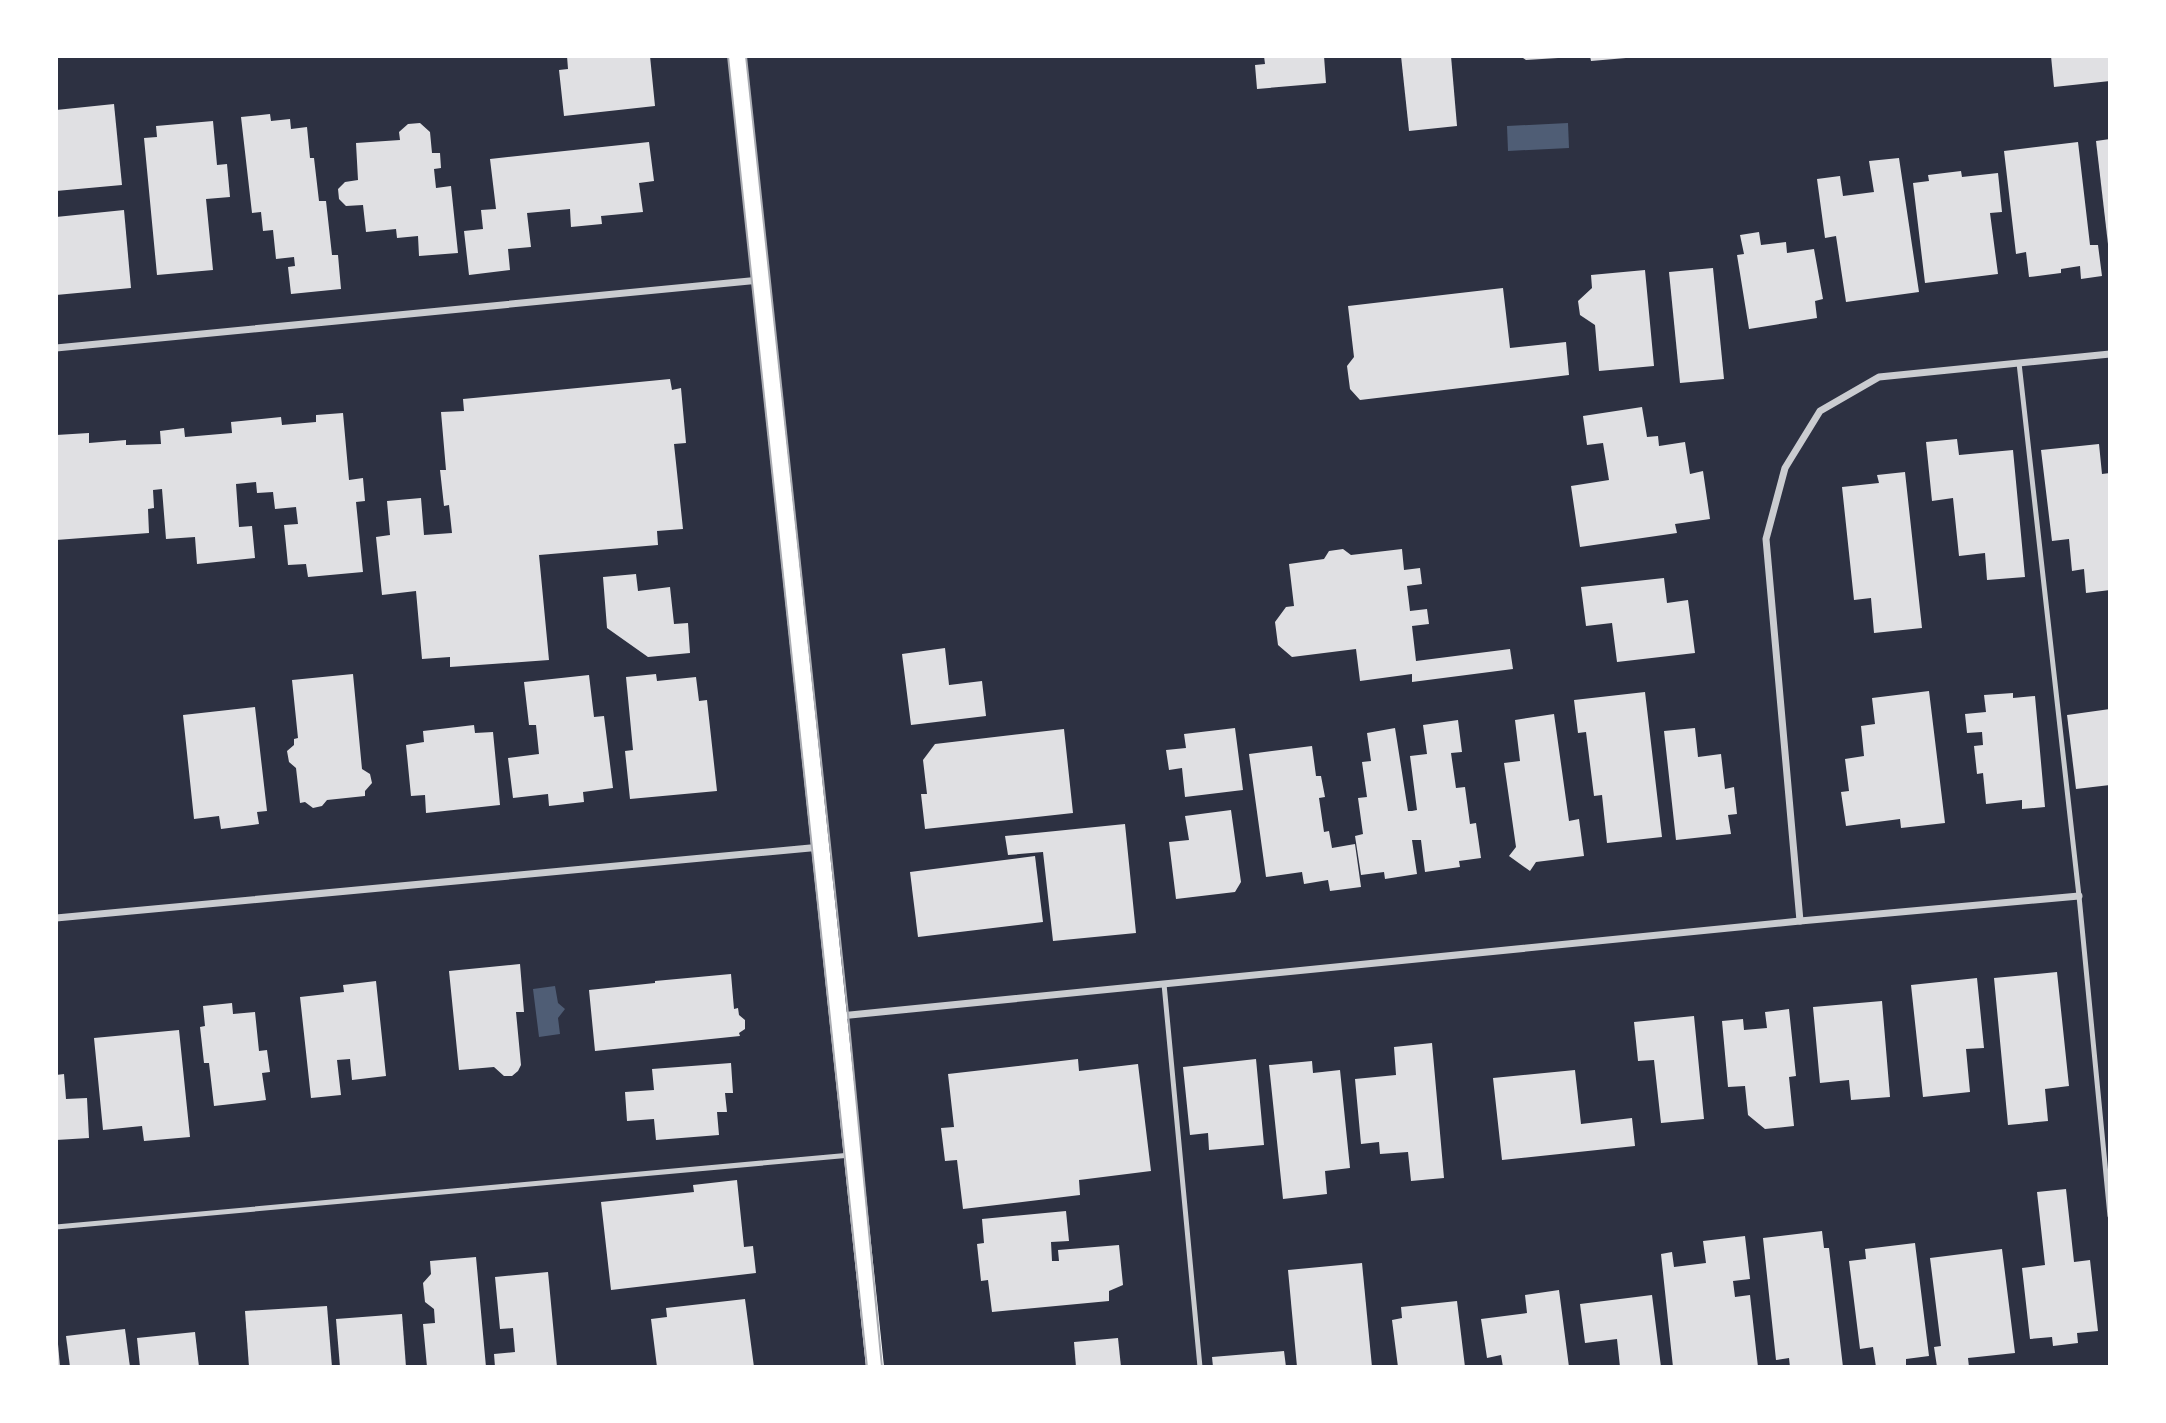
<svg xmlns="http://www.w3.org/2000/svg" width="2166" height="1423" font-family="Rubik,sans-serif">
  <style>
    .water { fill: #4f5d75 }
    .building { fill: #e0e0e3 }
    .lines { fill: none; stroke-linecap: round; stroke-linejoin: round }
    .service { stroke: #caccd0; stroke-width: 5 }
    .minor { stroke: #caccd0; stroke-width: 7 }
    .primary { stroke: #fff; stroke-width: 18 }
    .tram { stroke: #abadb3; stroke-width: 2 }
  </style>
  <rect width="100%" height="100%" fill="#2d3142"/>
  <g class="water">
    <polygon points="1568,123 1569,148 1508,151 1507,126"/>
    <polygon points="555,986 558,1003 565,1009 558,1018 560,1034 539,1037 533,989"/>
  </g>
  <g class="building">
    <polygon points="567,56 650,56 655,106 564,116 559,70 568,69"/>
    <polygon points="1264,56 1324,56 1326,83 1257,89 1255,65 1265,64"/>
    <polygon points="1401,56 1451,56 1457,126 1409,131"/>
    <polygon points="1520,56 1558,56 1558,58 1526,60"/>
    <polygon points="1590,56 1626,56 1626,58 1591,61"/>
    <polygon points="2051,56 2110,56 2110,81 2054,87"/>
    <polygon points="114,104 122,185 56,191 56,110"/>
    <polygon points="270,114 271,121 290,119 291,129 307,127 310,158 314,158 319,201 326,201 332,255 338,255 341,289 291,294 288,267 295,266 294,257 276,259 273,230 263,231 261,212 252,213 241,117"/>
    <polygon points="213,121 217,165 227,164 230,197 206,199 213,270 157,275 144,138 157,137 156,126"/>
    <polygon points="420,123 430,132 432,153 440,153 441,168 434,169 436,188 451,186 458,253 419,256 418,236 397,238 396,229 366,232 363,205 346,206 339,199 338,189 345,182 358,180 356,143 400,140 399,132 408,124"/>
    <polygon points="2110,139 2110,244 2108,244 2096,141"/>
    <polygon points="649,142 654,181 639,183 643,212 601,216 602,224 571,227 570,209 527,213 531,247 508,249 510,270 469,275 464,231 483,229 481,210 496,209 490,159"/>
    <polygon points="2078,142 2090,245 2098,245 2102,276 2081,279 2080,266 2061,269 2061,273 2029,277 2026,252 2016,254 2004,151"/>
    <polygon points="1899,158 1919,292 1846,302 1836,236 1825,238 1817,179 1840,176 1843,196 1874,192 1869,161"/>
    <polygon points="1961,171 1962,177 1998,173 2002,212 1990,213 1998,274 1925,283 1913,183 1929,181 1928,175"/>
    <polygon points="124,210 131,288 56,295 56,217"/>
    <polygon points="1759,232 1761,245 1786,242 1787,253 1814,249 1823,299 1815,301 1817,318 1749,329 1737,255 1744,254 1740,235"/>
    <polygon points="1713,268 1724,379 1680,383 1669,272"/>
    <polygon points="1645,270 1654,366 1599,371 1595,325 1580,315 1578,301 1592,288 1591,275"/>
    <polygon points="1503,288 1510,348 1566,342 1569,375 1360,400 1350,389 1347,366 1354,357 1348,306"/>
    <polygon points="670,379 672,390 681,388 686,443 674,444 683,529 657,531 658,545 539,555 549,660 450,667 450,657 422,659 416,591 382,595 376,537 390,535 387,501 421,498 424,535 452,533 449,505 444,506 440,470 446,470 441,412 464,411 463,399"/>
    <polygon points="1642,407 1647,437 1658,436 1659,446 1685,442 1690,474 1703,471 1710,519 1675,524 1677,533 1580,547 1571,486 1609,480 1603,443 1587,445 1583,416"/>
    <polygon points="343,413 349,480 363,478 365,501 356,502 363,572 308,577 306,564 288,565 284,525 298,524 296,507 275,509 273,492 257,493 256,482 236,484 239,527 252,526 255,558 197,564 195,537 166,539 162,489 153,490 154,508 148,509 149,533 56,540 56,435 89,433 89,443 126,440 126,445 161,444 160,431 184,428 185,437 232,433 231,422 281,417 282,425 316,422 316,415"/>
    <polygon points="1957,439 1959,455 2013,450 2025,577 1987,580 1985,553 1959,556 1953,498 1932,501 1926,442"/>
    <polygon points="2099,444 2102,474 2110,473 2110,590 2086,593 2084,569 2072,571 2069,539 2052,541 2041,450"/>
    <polygon points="1905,472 1922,628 1874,633 1871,598 1854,600 1842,487 1879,483 1877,475"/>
    <polygon points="1343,549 1351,555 1402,549 1404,570 1420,568 1422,584 1407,586 1410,611 1427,609 1429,624 1412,626 1416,661 1510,649 1513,669 1412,682 1412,674 1360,681 1356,649 1292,657 1278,645 1275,622 1286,607 1294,606 1289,564 1324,559 1329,551"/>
    <polygon points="636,574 638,591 670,587 674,624 688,623 690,653 648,657 607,628 603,577"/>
    <polygon points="1664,578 1667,603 1688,600 1695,653 1617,662 1612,623 1586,626 1581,587"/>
    <polygon points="945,648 949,685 982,681 986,716 911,725 902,654"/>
    <polygon points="353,674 362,769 370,774 372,783 365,791 365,796 327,800 322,806 313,808 305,802 300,803 296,768 289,762 287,751 294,745 294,739 298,738 292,680"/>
    <polygon points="656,674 657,681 696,677 699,701 707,700 717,791 630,799 625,751 633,750 626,677"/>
    <polygon points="589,675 594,717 604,716 613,788 583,792 584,802 549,806 548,794 513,798 508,758 539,754 536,725 529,725 524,682"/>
    <polygon points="1929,691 1945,823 1901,828 1900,819 1846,826 1841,792 1849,791 1845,759 1864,756 1861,726 1875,724 1872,698"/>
    <polygon points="1645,692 1662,837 1607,843 1602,795 1594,796 1586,732 1578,733 1574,700"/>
    <polygon points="2013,693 2013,698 2035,696 2045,807 2022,809 2022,800 1986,804 1983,773 1977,774 1974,746 1983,745 1982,732 1967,733 1965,714 1986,712 1984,695"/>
    <polygon points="255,707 267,811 257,812 259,824 221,829 219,816 194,819 183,715"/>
    <polygon points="2110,709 2110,785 2076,789 2067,715"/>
    <polygon points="1554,714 1569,821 1579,819 1584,856 1536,862 1530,871 1509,856 1516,847 1504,763 1520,761 1515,720"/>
    <polygon points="1458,720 1462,752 1451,753 1456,788 1465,787 1470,824 1476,823 1481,858 1459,861 1460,867 1425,872 1421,840 1412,840 1417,874 1385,879 1384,872 1361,875 1355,836 1363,834 1358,798 1367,797 1362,762 1371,761 1367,733 1395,728 1408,811 1412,811 1417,810 1410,756 1427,754 1423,725"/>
    <polygon points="474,725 475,733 493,732 500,805 426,813 425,795 411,796 406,745 424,742 423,731"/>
    <polygon points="1235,728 1243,790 1185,797 1182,768 1169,770 1166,750 1186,748 1184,734"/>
    <polygon points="1695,728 1698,757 1721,754 1725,789 1734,787 1737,814 1728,815 1731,834 1676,840 1664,731"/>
    <polygon points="1064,729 1073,813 925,829 921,794 927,794 923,760 935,744"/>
    <polygon points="1312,746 1316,776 1321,776 1325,797 1319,798 1324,832 1329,831 1332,848 1355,844 1361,887 1330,891 1328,880 1304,884 1302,872 1266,877 1249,754"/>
    <polygon points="1231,810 1241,882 1235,892 1176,899 1169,842 1189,840 1185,816"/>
    <polygon points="1125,824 1136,933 1053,941 1043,852 1008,855 1005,836"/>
    <polygon points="1035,856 1043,922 918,937 910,872"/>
    <polygon points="520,964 524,1012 516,1012 521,1065 518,1071 512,1076 504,1076 494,1067 459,1070 449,971"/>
    <polygon points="2057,972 2069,1086 2045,1089 2048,1121 2008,1125 1994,978"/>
    <polygon points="731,974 734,1009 738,1008 739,1015 745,1020 745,1029 739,1033 740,1036 595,1051 589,990 655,983 655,981"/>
    <polygon points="1977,978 1984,1048 1966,1049 1970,1092 1923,1097 1911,985"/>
    <polygon points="376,981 386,1076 352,1080 350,1059 337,1060 341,1095 311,1098 300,997 344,992 343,985"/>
    <polygon points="1882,1001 1890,1097 1851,1100 1849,1080 1820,1083 1813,1007"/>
    <polygon points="232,1003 233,1014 255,1012 259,1051 267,1050 270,1072 262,1073 266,1100 214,1106 209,1063 204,1063 200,1027 205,1026 203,1006"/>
    <polygon points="1789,1009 1796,1076 1789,1077 1794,1126 1765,1129 1748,1115 1745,1086 1728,1087 1722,1021 1743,1019 1744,1030 1767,1028 1765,1012"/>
    <polygon points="1694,1016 1704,1119 1661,1123 1654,1060 1638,1061 1634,1022"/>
    <polygon points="179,1030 190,1137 144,1141 142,1126 103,1130 94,1038"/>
    <polygon points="1432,1043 1444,1178 1411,1181 1408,1152 1380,1154 1379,1142 1361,1144 1355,1079 1396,1075 1394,1047"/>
    <polygon points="1078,1059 1079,1071 1138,1064 1151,1171 1079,1180 1080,1195 963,1209 957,1160 945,1161 941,1128 954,1127 948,1074"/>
    <polygon points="1256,1059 1264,1145 1209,1150 1208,1133 1190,1135 1183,1067"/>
    <polygon points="1312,1061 1313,1073 1340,1070 1350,1168 1325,1171 1327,1194 1283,1199 1269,1065"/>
    <polygon points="731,1063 733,1093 725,1093 727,1112 717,1112 719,1135 656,1140 654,1119 627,1121 625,1092 654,1090 652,1069"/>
    <polygon points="1575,1070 1581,1124 1632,1118 1635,1146 1502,1160 1493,1078"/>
    <polygon points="64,1074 66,1099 87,1098 89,1138 56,1140 56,1075"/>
    <polygon points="737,1180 744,1247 753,1246 756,1273 611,1290 601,1202 694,1192 693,1185"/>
    <polygon points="2066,1189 2074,1262 2090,1260 2098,1331 2077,1333 2078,1343 2053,1346 2052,1337 2030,1339 2022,1268 2045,1265 2037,1192"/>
    <polygon points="1066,1211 1069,1241 1051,1242 1052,1261 1059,1261 1058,1250 1119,1245 1123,1285 1109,1291 1109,1301 992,1312 988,1280 981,1281 977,1244 984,1243 982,1219"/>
    <polygon points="1822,1231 1824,1248 1829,1248 1843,1367 1790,1367 1789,1358 1776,1360 1763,1238"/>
    <polygon points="1745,1236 1750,1279 1733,1281 1735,1297 1750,1295 1758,1367 1673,1367 1661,1254 1672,1252 1674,1267 1706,1263 1703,1241"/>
    <polygon points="1915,1243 1929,1356 1906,1359 1906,1366 1876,1367 1873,1347 1860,1349 1849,1261 1866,1259 1865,1249"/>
    <polygon points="2002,1249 2015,1353 1968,1358 1969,1367 1937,1367 1934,1347 1941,1346 1930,1258"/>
    <polygon points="476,1257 486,1367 427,1367 423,1324 435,1323 434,1309 425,1302 423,1283 431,1274 430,1261"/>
    <polygon points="1362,1263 1372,1367 1297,1367 1288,1270"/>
    <polygon points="548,1272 557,1367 495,1367 494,1354 515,1352 513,1328 500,1329 495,1277"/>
    <polygon points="1559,1290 1569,1367 1503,1367 1501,1355 1487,1358 1481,1319 1527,1313 1525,1295"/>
    <polygon points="1652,1295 1661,1367 1620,1367 1617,1339 1585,1343 1580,1304"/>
    <polygon points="745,1299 754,1367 657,1367 651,1319 667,1317 666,1308"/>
    <polygon points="1457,1301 1465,1367 1398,1367 1392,1320 1402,1318 1401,1307"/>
    <polygon points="327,1306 332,1367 249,1367 245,1311"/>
    <polygon points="402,1314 406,1367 340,1367 336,1319"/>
    <polygon points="125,1329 130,1367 70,1367 66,1336"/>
    <polygon points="195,1332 199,1367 140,1367 137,1338"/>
    <polygon points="1118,1338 1121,1367 1076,1367 1074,1342"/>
    <polygon points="56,1344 58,1344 60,1367 56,1367"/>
    <polygon points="1284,1351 1286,1367 1213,1367 1212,1357"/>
  </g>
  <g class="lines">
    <g class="service">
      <polyline points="2019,363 2079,896 2110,1216"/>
      <polyline points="1164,984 1200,1367"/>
      <polyline points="56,1227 851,1155"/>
    </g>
    <g class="minor">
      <polyline points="56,348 760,280"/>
      <polyline points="56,918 821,847"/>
      <polyline points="1800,921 1766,539 1785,468 1820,411 1879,377 2110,354"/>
      <polyline points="840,1016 1800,921 2079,896"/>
    </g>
    <polyline class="primary" points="737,56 875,1367"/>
    <g class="tram">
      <polyline points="728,56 867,1367"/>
      <polyline points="746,56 848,1014 882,1367"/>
    </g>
  </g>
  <rect width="2166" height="1423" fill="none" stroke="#ffffff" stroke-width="116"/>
</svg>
